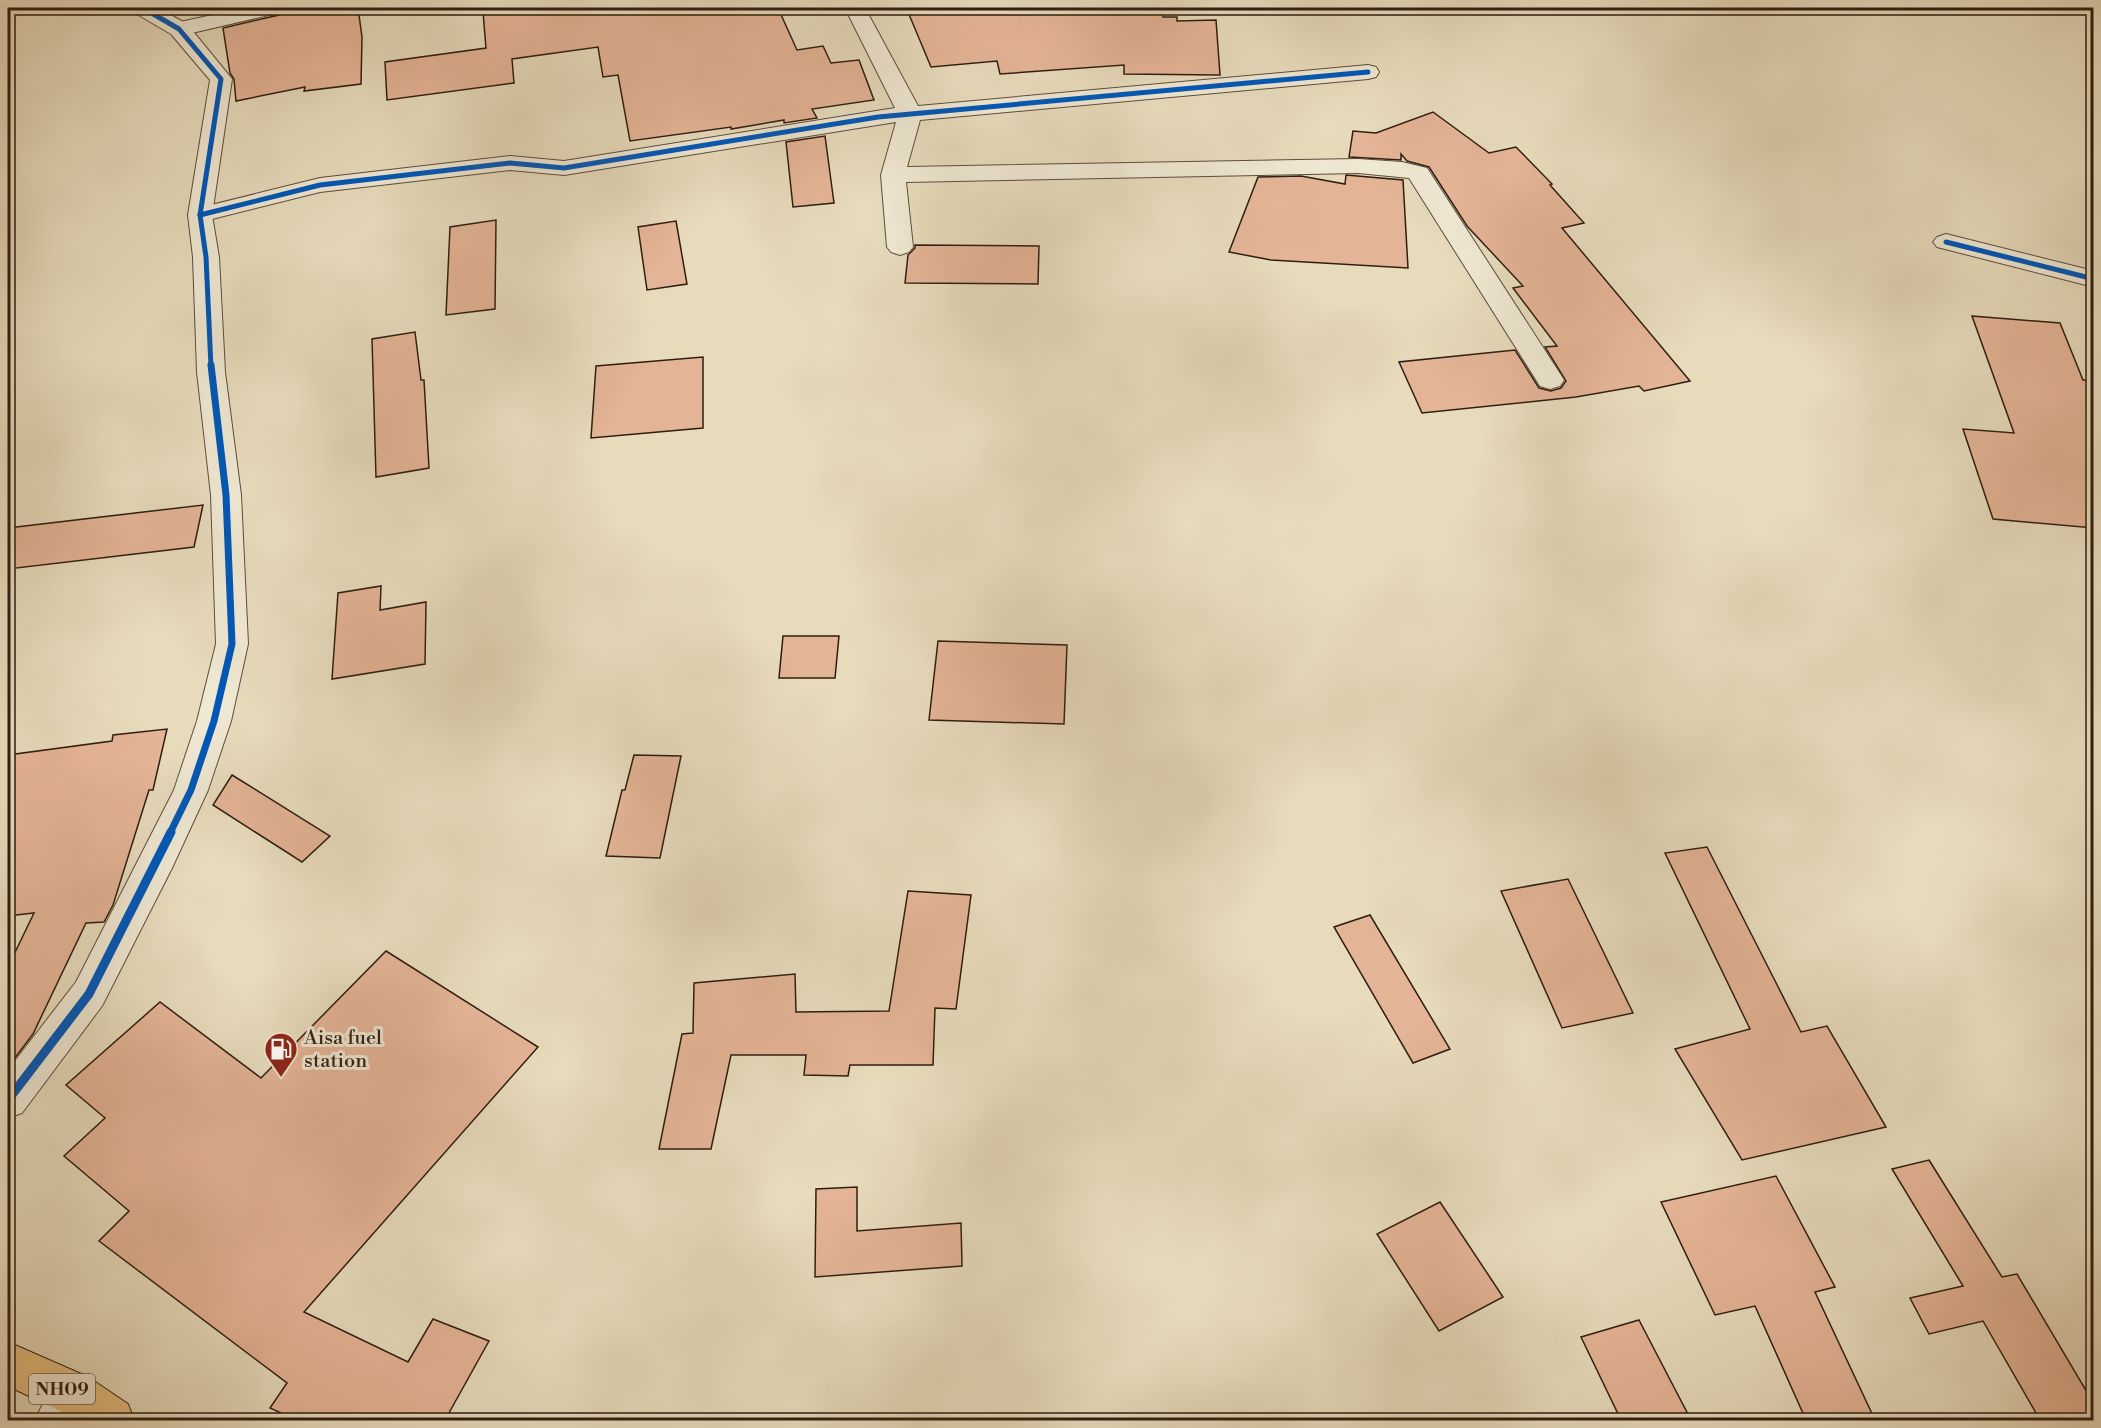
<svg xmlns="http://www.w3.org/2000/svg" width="2101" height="1428" font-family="'Libre Bodoni',serif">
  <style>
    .building { fill: #e4b496; stroke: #2f1d11; stroke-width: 1.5 }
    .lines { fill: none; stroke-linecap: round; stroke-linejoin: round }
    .minor-casing { stroke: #5d4c3c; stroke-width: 2 }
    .tertiary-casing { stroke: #5d4c3c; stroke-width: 2 }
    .primary-casing { stroke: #2f1d11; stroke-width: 2 }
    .minor { fill: #efe8d3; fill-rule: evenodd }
    .tertiary { fill: #efe8d3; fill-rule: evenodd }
    .primary { fill: #e4be7e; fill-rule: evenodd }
    .cycleway-far2-casing { stroke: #efe8d3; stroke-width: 8 }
    .cycleway-far1-casing { stroke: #efe8d3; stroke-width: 10 }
    .cycleway-casing { stroke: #efe8d3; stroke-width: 13 }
    .cycleway-far2 { stroke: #0057b8; stroke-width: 5 }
    .cycleway-far1 { stroke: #0057b8; stroke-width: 7 }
    .cycleway { stroke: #0057b8; stroke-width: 9 }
    .labels { text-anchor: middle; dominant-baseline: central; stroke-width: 6; stroke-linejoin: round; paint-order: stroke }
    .shield { fill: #efe8d3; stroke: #695a4b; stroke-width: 1.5 }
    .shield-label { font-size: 18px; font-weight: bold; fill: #2f1d11 }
    .poi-label { font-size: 20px; fill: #2f1d11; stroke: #efe8d3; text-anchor: start }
  </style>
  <rect width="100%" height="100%" fill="#e7dbbc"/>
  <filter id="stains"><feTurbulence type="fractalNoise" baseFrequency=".00333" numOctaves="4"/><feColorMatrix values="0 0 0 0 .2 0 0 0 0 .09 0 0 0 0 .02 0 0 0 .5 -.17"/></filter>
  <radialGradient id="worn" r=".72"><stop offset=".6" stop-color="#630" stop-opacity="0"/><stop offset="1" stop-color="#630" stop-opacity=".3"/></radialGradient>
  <g class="building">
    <polygon points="283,8 358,8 362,37 361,84 304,91 305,87 236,101 234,79 230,73 223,28 279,15"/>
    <polygon points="519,8 778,8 797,50 823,46 831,63 859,60 874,100 812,109 817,118 784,123 784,120 731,129 731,127 630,141 618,75 603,77 598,47 512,59 514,83 387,100 385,62 486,48 483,12"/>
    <polygon points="945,8 1162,8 1163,17 1177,17 1177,21 1216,20 1220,75 1124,74 1124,65 1000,74 997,61 931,67 908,12"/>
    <polygon points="1433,112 1489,153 1516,147 1552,184 1550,185 1584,223 1562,228 1690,381 1644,391 1639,386 1576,397 1422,413 1399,362 1515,350 1539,388 1551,391 1561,388 1566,381 1545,347 1557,346 1513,288 1523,286 1467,226 1429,167 1407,161 1401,154 1401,160 1349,157 1353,131 1376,133"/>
    <polygon points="825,136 834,203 793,207 786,142"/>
    <polygon points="1346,175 1403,180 1408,268 1271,260 1229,252 1258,177 1301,176 1345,184"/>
    <polygon points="496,220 495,309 446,315 450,227"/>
    <polygon points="676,221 687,284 647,290 638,227"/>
    <polygon points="915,245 1039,246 1038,284 905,283 908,255 915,248"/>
    <polygon points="1972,316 2060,323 2083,380 2094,380 2094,528 1993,519 1963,429 2014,433"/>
    <polygon points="415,332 421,380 424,380 429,468 376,477 372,339"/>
    <polygon points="703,357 703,428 591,438 596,366"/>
    <polygon points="203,505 194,547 8,569 8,528"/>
    <polygon points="381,586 380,610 426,602 425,664 332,679 338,593"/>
    <polygon points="783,636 839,636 835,678 779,678"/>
    <polygon points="938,641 1067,645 1064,724 929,720"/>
    <polygon points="167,729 153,790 149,790 113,905 104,922 86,923 33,1034 8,1067 8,967 34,913 8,916 8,755 112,741 113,735"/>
    <polygon points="634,755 681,756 660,858 606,856 622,790 625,790"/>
    <polygon points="232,775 330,836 302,862 213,805"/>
    <polygon points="1707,847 1801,1032 1827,1026 1886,1127 1742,1160 1675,1049 1750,1029 1665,853"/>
    <polygon points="1568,879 1633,1013 1562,1028 1501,891"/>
    <polygon points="908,891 971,895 956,1009 935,1008 933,1065 850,1065 848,1076 804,1075 806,1055 731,1055 711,1149 659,1149 682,1034 693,1033 694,983 795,974 796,1012 889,1011"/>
    <polygon points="1370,915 1450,1049 1413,1063 1334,927"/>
    <polygon points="386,951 538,1047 304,1312 408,1362 433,1319 489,1341 445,1420 296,1420 270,1408 287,1383 99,1241 129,1211 64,1156 105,1118 66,1085 160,1002 261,1078"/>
    <polygon points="1929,1160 2002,1277 2017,1274 2094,1404 2094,1420 2040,1420 1983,1321 1929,1334 1910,1298 1963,1286 1892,1169"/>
    <polygon points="1776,1176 1835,1287 1815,1292 1875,1420 1806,1420 1755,1306 1715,1315 1661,1202"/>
    <polygon points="857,1187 857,1231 961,1223 962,1266 815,1277 816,1189"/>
    <polygon points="1440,1202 1503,1297 1439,1331 1377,1234"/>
    <polygon points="1639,1320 1691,1420 1621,1420 1581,1337"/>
  </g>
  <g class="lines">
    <defs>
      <g id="minor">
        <polygon points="244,8 281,8 278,13 179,36 171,34 168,29 171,24"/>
        <polygon points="845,8 865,8 918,106 1368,65 1376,67 1379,72 1376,77 1368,79 920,120 907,167 1358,159 1402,162 1427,168 1564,380 1560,386 1550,389 1540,386 1409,178 1358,173 906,182 913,247 909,252 900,255 891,252 887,247 881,175 896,122 564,175 510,170 320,192 200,222 191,220 188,215 191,210 320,178 510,156 564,161 895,108"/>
        <polygon points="1946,234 2094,271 2094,287 1937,247 1933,242 1937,237"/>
        <polygon points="72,1371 88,1377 94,1393 81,1420 35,1420 56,1377"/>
      </g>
      <polygon id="tertiary" points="132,8 158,8 187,24 232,79 212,215 219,257 225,372 241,495 248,644 231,721 208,790 172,868 102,1006 22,1113 8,1118 8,1070 76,982 174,790 197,721 216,644 211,495 197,372 193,257 188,215 210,80 171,34 135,13"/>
      <polygon id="primary" points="8,1342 88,1377 128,1404 134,1420 74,1420 56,1409 8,1386"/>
    </defs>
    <use href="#minor" class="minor-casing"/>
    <use href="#tertiary" class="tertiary-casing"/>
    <use href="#primary" class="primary-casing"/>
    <use href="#minor" class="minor"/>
    <use href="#tertiary" class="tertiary"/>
    <use href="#primary" class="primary"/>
    <defs>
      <g id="cycleway-far2">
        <polyline points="143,8 179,29 221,79 200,215 206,257 211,367"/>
        <polyline points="200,215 320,185 510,163 564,168 878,117 1368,72"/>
        <polyline points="1946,242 2094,279"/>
      </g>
      <polyline id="cycleway-far1" points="170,833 191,790 214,721 232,644 226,495 211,365"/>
      <polyline id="cycleway" points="8,1100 89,994 171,832"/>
    </defs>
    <use href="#cycleway-far2" class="cycleway-far2-casing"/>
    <use href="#cycleway-far1" class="cycleway-far1-casing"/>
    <use href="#cycleway" class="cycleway-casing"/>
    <use href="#cycleway-far2" class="cycleway-far2"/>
    <use href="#cycleway-far1" class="cycleway-far1"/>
    <use href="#cycleway" class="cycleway"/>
  </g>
  <defs>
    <symbol id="fuel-pin" viewBox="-11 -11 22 30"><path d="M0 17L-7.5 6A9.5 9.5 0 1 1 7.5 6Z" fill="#8f2418" stroke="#efe8d3"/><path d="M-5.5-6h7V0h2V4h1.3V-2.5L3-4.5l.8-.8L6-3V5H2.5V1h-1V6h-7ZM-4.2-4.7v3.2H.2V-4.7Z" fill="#fff"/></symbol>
  </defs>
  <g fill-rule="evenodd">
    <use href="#fuel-pin" x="262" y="1030" width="38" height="52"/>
  </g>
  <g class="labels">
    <rect class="shield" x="29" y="1374" width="66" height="30" rx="4.5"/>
    <g class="shield-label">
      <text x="62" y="1389">NH09</text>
    </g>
    <g class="poi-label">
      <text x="304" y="1038">Aisa fuel<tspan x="304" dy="23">station</tspan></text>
    </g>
  </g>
  <rect width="2101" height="1428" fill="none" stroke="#e7dbbc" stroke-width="30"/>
  <rect x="9" y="9" width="2083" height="1410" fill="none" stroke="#2f1d11" stroke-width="3"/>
  <rect x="15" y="15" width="2071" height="1398" fill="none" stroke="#2f1d11" stroke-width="1.5"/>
  <rect width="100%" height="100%" filter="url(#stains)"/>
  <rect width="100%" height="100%" fill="url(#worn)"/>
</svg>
